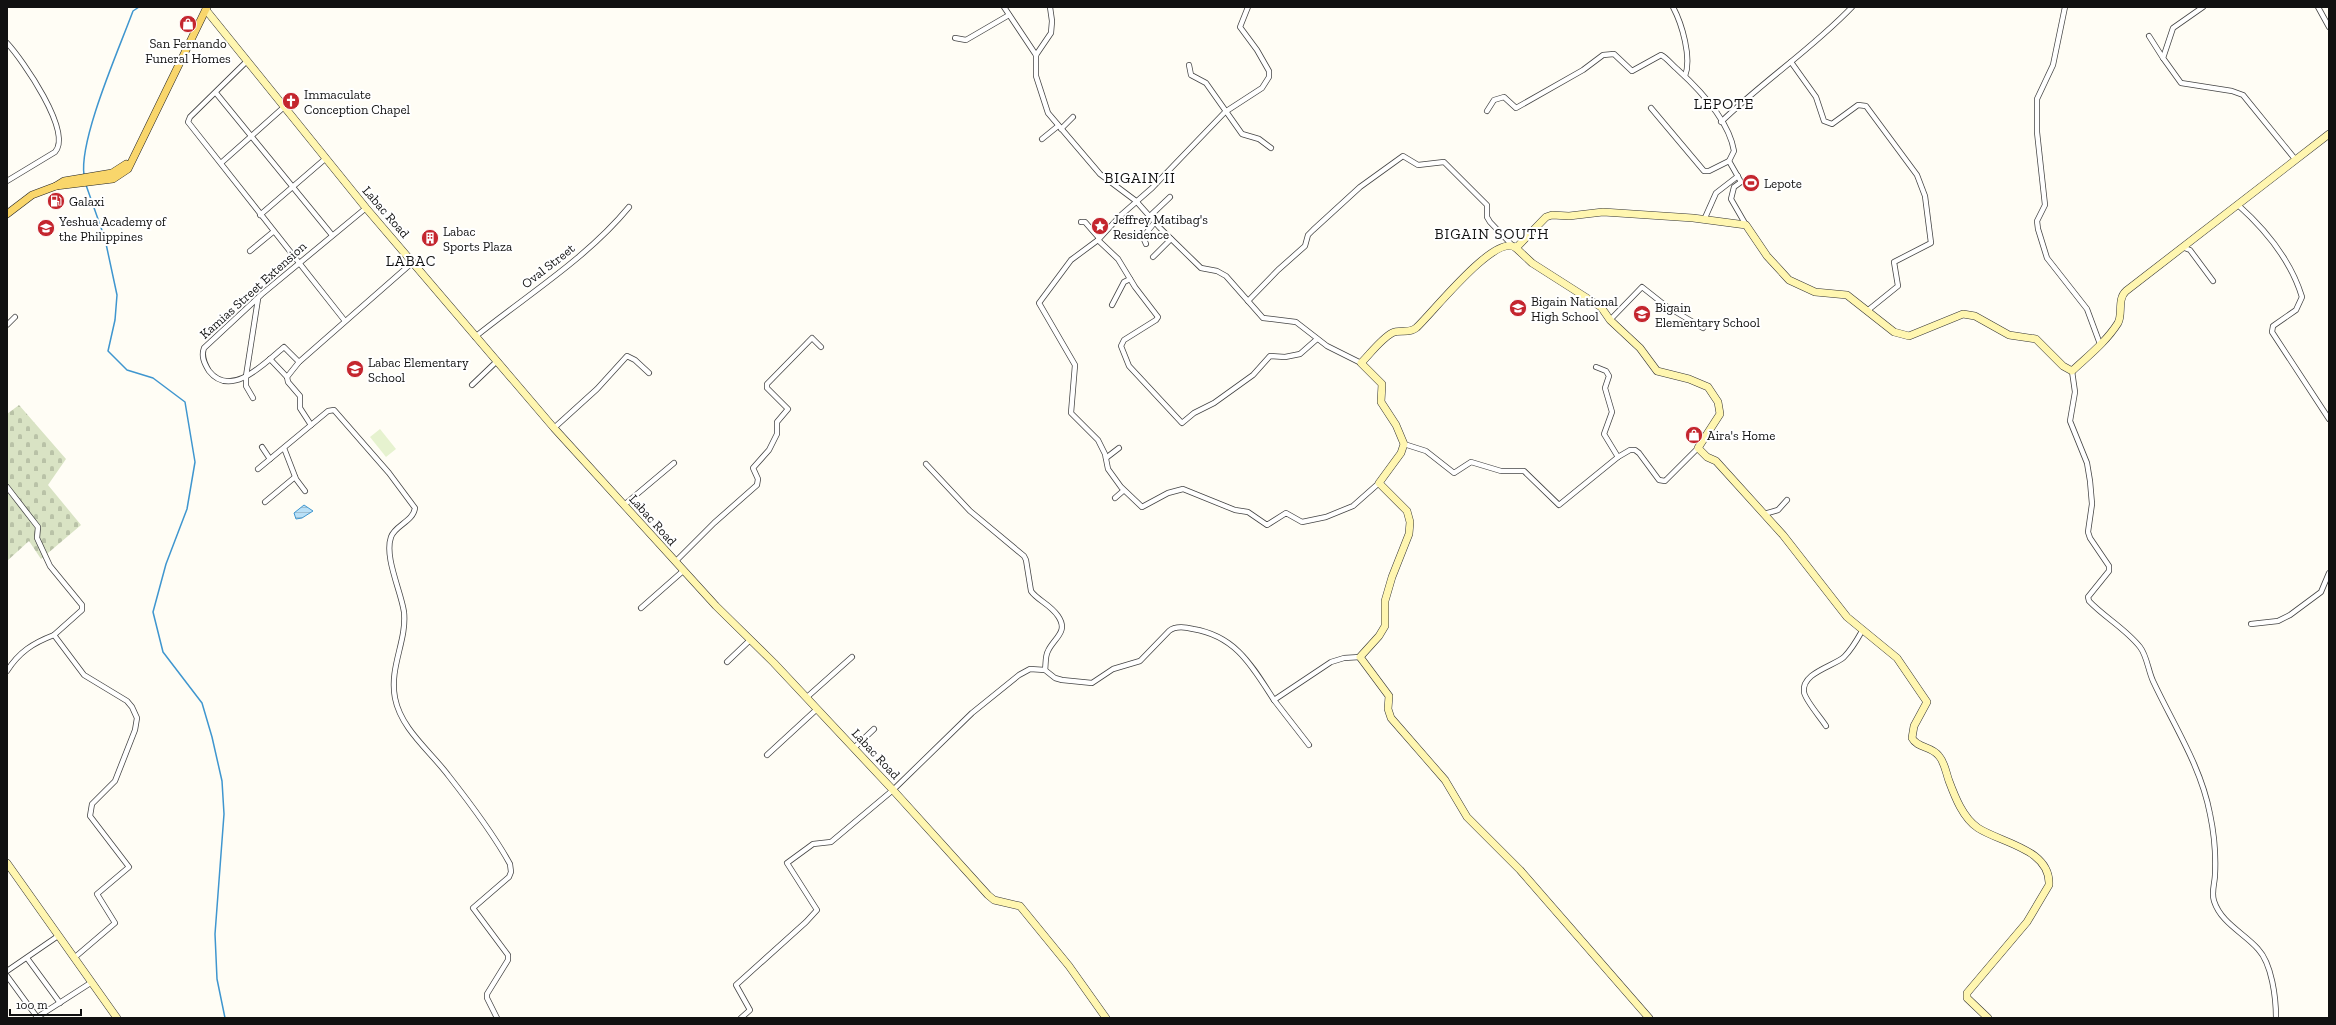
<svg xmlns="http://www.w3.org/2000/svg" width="2336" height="1025" font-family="'Zilla Slab',serif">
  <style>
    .cemetery { fill: url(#cemetery-stones) }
    .pitch { fill: #e6f2cf }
    .water { fill: url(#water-rules); stroke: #3f96cf }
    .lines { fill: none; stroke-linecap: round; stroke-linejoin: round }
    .stream { stroke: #3f96cf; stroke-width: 1.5 }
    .street-casing { stroke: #444; stroke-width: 6 }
    .secondary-casing { stroke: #333; stroke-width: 8 }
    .primary-casing { stroke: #222; stroke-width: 8 }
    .street { stroke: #fff; stroke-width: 4.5 }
    .secondary { stroke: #fff6b0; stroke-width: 7 }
    .primary { stroke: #f9d66b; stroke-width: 7 }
    .labels { text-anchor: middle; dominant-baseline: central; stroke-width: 4; stroke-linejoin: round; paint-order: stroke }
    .poi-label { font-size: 13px; fill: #111; stroke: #fff; text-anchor: start }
    .street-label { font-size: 13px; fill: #111; stroke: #fff }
    .quarter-label { font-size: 15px; letter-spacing: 1px; fill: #111; stroke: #fff }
  </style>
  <defs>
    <pattern id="cemetery-stones" width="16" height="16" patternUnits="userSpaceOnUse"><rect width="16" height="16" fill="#d9e3c4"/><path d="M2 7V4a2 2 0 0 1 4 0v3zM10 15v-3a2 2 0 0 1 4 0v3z" fill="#b9c2a7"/></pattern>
    <pattern id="water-rules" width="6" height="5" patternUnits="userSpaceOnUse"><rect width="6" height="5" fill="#b9e0f7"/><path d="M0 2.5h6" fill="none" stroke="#9ebfd3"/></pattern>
  </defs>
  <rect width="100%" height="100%" fill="#fffdf5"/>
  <polygon class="cemetery" points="19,405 66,459 48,485 81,525 41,559 29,541 7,561 7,414"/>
  <polygon class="pitch" points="380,429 396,449 386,457 370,437"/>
  <polygon class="water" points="304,505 313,511 302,518 296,519 294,513"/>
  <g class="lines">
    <g class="stream">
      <path d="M84 175C79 139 119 49 133 11L139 7"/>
      <polyline points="86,185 105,239 117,295 115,320 108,351 127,370 153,378 185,402 195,462 187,509 166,564 153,612 163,652 202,703 212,737 222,781 224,814 215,934 217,979 225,1018"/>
    </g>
    <defs>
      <g id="street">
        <polyline points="1004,7 1036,55"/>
        <polyline points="1050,7 1052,21 1051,33 1036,55 1036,76 1048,113 1100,174 1136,201 1160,228 1201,268 1217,271 1226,276 1263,318 1296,322 1327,346 1361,363"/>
        <polyline points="1248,7 1240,27 1257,50 1269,71 1269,77 1262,88 1225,112 1152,188 1120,216 1098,240 1071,260 1039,303 1075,365 1071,413 1098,440 1105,454 1108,469 1121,487 1142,507 1168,493 1183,489 1235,510 1248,512 1267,525 1286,513 1302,522 1326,517 1353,506 1379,483"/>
        <path d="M1673 7C1682 24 1692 58 1685 76"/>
        <polyline points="2065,7 2053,65 2037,99 2037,132 2045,205 2037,221 2038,229 2047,258 2087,309 2100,344"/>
        <polyline points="2203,7 2173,28 2163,58 2181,83 2232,91 2243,95 2295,159"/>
        <polyline points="2318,7 2329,27"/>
        <polyline points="2149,36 2163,58"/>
        <polyline points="955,38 966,40 1009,15"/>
        <path d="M7 43C22 59 73 132 55 152L7 181"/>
        <polyline points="247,61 190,117 188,122 345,321"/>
        <polyline points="1791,62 1816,97 1824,121 1832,124 1858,105 1866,106 1917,175 1925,196 1931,243 1894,262 1898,286 1867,311"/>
        <polyline points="1189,65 1191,75 1206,83 1242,134 1259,139 1271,148"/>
        <polyline points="216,93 332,235"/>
        <polyline points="1651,108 1704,171 1709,171 1729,161"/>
        <path d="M1487 111 1494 100 1504 97 1516 108 1583 70 1603 55 1614 54 1632 71 1661 55C1667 58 1672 65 1677 69 1699 89 1729 121 1734 151L1729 161 1741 182 1734 187 1731 199 1746 225"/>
        <path d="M1721 122C1763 81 1812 49 1852 7"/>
        <polyline points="1061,129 1073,117"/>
        <polyline points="1042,139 1058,126"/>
        <polyline points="221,163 284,107"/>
        <path d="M2238 205C2266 230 2291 261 2302 297L2296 310 2273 326 2272 332 2329 419"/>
        <polyline points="260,215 325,159"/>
        <polyline points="1150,216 1170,197"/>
        <polyline points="1704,220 1716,193 1738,176"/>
        <polyline points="1081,222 1085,222 1099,238"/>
        <polyline points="1098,240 1118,259 1135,287 1158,317 1156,320 1124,340 1121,346 1129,366 1182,423 1194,413 1214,403 1253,375 1270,356 1285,357 1300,354 1317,339"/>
        <polyline points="1146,244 1143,237 1155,222"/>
        <polyline points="2182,247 2190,250 2213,281"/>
        <polyline points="250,251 273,232"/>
        <polyline points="1153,257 1171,239"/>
        <polyline points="1248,301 1278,270 1305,246 1308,235 1313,230 1360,187 1403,156 1418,165 1444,162 1487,205 1487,217 1490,222 1511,244"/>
        <polyline points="1112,305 1124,282 1130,279"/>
        <polyline points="1610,320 1642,287 1666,306 1703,328"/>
        <polyline points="7,325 15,317"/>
        <path d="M475 337C527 295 586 259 629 207"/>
        <polyline points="270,359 287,377"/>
        <path d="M299 362 284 347C265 363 231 399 209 371 204 363 201 356 204 348L262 294 366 208"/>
        <polyline points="1596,367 1606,371 1609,376 1605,388 1612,412 1604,434 1618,457"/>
        <path d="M2072 371 2075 392 2070 421 2087 463 2090 481 2092 504 2088 532 2090 538 2109 566V571L2088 597 2089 601C2104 617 2126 629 2140 647 2147 656 2148 670 2153 681 2173 724 2201 766 2210 814 2214 833 2216 854 2215 874 2215 883 2211 892 2214 901 2221 923 2244 933 2258 949 2272 964 2276 998 2276 1018"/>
        <polyline points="472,385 496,362"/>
        <polyline points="253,398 246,386 246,376 258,299"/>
        <polyline points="311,425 300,408 300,396 288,382 287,377 299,362 413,262"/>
        <polyline points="554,428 597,389 627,356 635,360 649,373"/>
        <polyline points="1404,444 1426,451 1454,473 1471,462 1501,471 1524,471 1559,505 1618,457 1630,450 1635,450 1639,453 1659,480 1665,481 1698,448"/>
        <polyline points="262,447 270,459"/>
        <polyline points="284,448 296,479 305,491"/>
        <polyline points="1106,458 1119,448"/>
        <path d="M926 464 970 511 1024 556 1026 560 1031 591C1037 600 1050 604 1058 616 1069 632 1054 638 1048 651 1045 656 1046 664 1045 670"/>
        <path d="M258 469 328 411 334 410 389 473 415 508C413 522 395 525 391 537 384 557 401 591 404 612 407 641 389 667 395 698 401 729 430 751 448 775 470 803 493 833 510 864L511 872 509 877 473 908 508 955V960L487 994V998L497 1018"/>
        <polyline points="7,487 38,527 37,538 50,566 82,605 82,610 54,635 84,675 127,701 132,707 137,718 135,730 115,781 92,804 90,816 129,867 97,894 115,923 74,958"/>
        <polyline points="1115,498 1123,491"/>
        <polyline points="265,502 295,477"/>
        <polyline points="624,505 674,463"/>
        <polyline points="1764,514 1778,510 1787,500"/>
        <polyline points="675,562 714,523 757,485 758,479 753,468 769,450 777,434 777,422 788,409 767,388 767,384 812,338 821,347"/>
        <polyline points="641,608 683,571"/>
        <polyline points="2251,624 2278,621 2290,615 2321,592 2329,573"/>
        <polyline points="727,662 750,640"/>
        <path d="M7 671C19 652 33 643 54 635"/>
        <polyline points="806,698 852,657"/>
        <polyline points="1274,700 1309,745"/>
        <path d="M1826 726C1821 718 1805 700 1804 692 1801 673 1834 666 1844 657 1852 649 1857 640 1862 631"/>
        <polyline points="854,748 874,729"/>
        <polyline points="767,755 817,709"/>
        <polyline points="27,958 60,1003"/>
        <polyline points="7,971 58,936"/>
        <polyline points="7,976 37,1017"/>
        <polyline points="36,1018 92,982"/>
        <path d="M741 1018 750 1010 736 985 806 922 817 910 787 863 813 844 831 842 893 790 972 713 1019 675 1030 669 1045 670 1055 678 1062 680 1092 683 1113 669 1140 661 1169 631C1175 626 1185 627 1193 629 1236 636 1252 666 1274 700L1331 662 1344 658 1360 657"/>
      </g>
      <g id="secondary">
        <polyline points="206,10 366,208 554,428 716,606 774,663 893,790 988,895 994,900 1020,906 1069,966 1106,1018"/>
        <path d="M1516 248 1532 263 1601 307 1610 320 1640 348 1657 371 1689 379 1708 387 1718 402 1720 414 1698 448 1707 457 1716 461 1783 535 1847 617 1897 658 1927 702 1914 726 1912 738C1917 748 1932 746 1939 756 1945 763 1946 773 1949 781 1955 797 1963 818 1978 828 2001 843 2051 849 2049 885L2027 922 1967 993V998L1988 1018"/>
        <polyline points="7,863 117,1018"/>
        <path d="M1649 1018 1520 870 1467 817 1445 780 1391 718 1388 709 1389 696 1360 657 1379 636 1385 626V601L1392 577 1409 534 1410 522 1407 511 1379 483 1401 453 1404 444 1396 425 1381 402 1382 384 1361 363C1370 354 1381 339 1392 333 1399 329 1409 334 1416 328 1431 315 1496 231 1516 248L1546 217 1552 215 1569 216 1603 212 1693 218 1746 225 1767 256 1789 280 1815 292 1847 295 1894 332 1909 336 1963 314 1975 316 2009 335 2036 339 2063 366 2072 371C2088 356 2106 342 2118 323 2123 314 2117 299 2126 291L2329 134"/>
      </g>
      <g id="primary">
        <polyline points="56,186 113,179 128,169 207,7"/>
        <polyline points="7,214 32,195 56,186 64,181 112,173 126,164"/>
      </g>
    </defs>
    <use href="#street" class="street-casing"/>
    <use href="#secondary" class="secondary-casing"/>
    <use href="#primary" class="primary-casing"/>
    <use href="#street" class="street"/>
    <use href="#secondary" class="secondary"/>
    <use href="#primary" class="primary"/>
  </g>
  <defs>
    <symbol id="shop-disc" viewBox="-11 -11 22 22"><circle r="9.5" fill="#c4262e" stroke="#fff"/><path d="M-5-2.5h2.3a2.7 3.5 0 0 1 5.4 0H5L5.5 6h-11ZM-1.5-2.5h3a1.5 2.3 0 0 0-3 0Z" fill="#fff"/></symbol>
    <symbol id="church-disc" viewBox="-11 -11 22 22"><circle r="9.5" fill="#c4262e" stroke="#fff"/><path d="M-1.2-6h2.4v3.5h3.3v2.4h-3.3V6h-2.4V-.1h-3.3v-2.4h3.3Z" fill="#fff"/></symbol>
    <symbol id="stadium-disc" viewBox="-11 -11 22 22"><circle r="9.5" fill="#c4262e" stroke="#fff"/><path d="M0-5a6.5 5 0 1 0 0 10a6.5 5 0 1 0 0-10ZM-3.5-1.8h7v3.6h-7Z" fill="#fff"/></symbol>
    <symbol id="fuel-disc" viewBox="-11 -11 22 22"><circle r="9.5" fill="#c4262e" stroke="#fff"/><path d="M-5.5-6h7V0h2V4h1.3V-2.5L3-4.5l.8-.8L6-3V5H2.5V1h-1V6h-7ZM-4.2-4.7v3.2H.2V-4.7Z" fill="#fff"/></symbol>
    <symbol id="sight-disc" viewBox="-11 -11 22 22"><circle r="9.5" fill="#c4262e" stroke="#fff"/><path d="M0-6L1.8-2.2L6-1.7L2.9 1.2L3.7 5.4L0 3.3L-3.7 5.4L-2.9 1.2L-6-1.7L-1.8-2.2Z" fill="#fff"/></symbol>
    <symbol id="school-disc" viewBox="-11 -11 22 22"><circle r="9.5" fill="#c4262e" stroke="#fff"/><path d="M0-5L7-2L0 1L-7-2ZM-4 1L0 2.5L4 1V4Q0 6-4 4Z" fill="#fff"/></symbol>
    <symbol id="building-disc" viewBox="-11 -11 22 22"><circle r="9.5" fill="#c4262e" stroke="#fff"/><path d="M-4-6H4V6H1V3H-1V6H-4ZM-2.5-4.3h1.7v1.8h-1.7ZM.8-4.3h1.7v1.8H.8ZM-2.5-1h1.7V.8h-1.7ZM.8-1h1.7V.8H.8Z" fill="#fff"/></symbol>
  </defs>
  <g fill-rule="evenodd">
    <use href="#shop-disc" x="178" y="14" width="20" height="20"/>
    <use href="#church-disc" x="281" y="91" width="20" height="20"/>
    <use href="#stadium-disc" x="1741" y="173" width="20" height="20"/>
    <use href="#fuel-disc" x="46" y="191" width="20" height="20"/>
    <use href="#sight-disc" x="1090" y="216" width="20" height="20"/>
    <use href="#school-disc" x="36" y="218" width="20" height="20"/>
    <use href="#building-disc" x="420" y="228" width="20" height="20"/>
    <use href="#school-disc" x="1508" y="298" width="20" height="20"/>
    <use href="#school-disc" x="1632" y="304" width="20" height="20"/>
    <use href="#school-disc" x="345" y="359" width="20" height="20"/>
    <use href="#shop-disc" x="1684" y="425" width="20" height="20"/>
  </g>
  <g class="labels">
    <g class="poi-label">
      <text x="188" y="43" text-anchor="middle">San Fernando<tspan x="188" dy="15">Funeral Homes</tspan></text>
      <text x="304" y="94">Immaculate<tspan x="304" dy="15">Conception Chapel</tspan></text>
      <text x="1764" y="183">Lepote</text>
      <text x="69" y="201">Galaxi</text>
      <text x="1113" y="219">Jeffrey Matibag's<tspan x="1113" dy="15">Residence</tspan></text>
      <text x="59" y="221">Yeshua Academy of<tspan x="59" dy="15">the Philippines</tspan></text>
      <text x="443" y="231">Labac<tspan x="443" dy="15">Sports Plaza</tspan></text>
      <text x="1531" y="301">Bigain National<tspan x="1531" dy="15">High School</tspan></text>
      <text x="1655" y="307">Bigain<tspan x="1655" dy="15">Elementary School</tspan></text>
      <text x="368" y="362">Labac Elementary<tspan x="368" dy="15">School</tspan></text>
      <text x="1707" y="435">Aira's Home</text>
    </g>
    <g class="street-label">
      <text transform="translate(386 212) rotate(49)">Labac Road</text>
      <text transform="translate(548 266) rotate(-38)">Oval Street</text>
      <text transform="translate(253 290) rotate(-42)">Kamias Street Extension</text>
      <text transform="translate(653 520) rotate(48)">Labac Road</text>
      <text transform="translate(876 754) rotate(47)">Labac Road</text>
    </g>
    <g class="quarter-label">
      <text x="1724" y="104">LEPOTE</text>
      <text x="1140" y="178">BIGAIN II</text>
      <text x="1492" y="234">BIGAIN SOUTH</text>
      <text x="411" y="261">LABAC</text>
    </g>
  </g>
  <rect width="2336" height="1025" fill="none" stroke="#111111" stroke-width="16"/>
  <path d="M10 1009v6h71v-6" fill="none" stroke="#111111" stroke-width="2"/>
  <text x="16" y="1009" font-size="12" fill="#111111" stroke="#ffffff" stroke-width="3" paint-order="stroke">100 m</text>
</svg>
